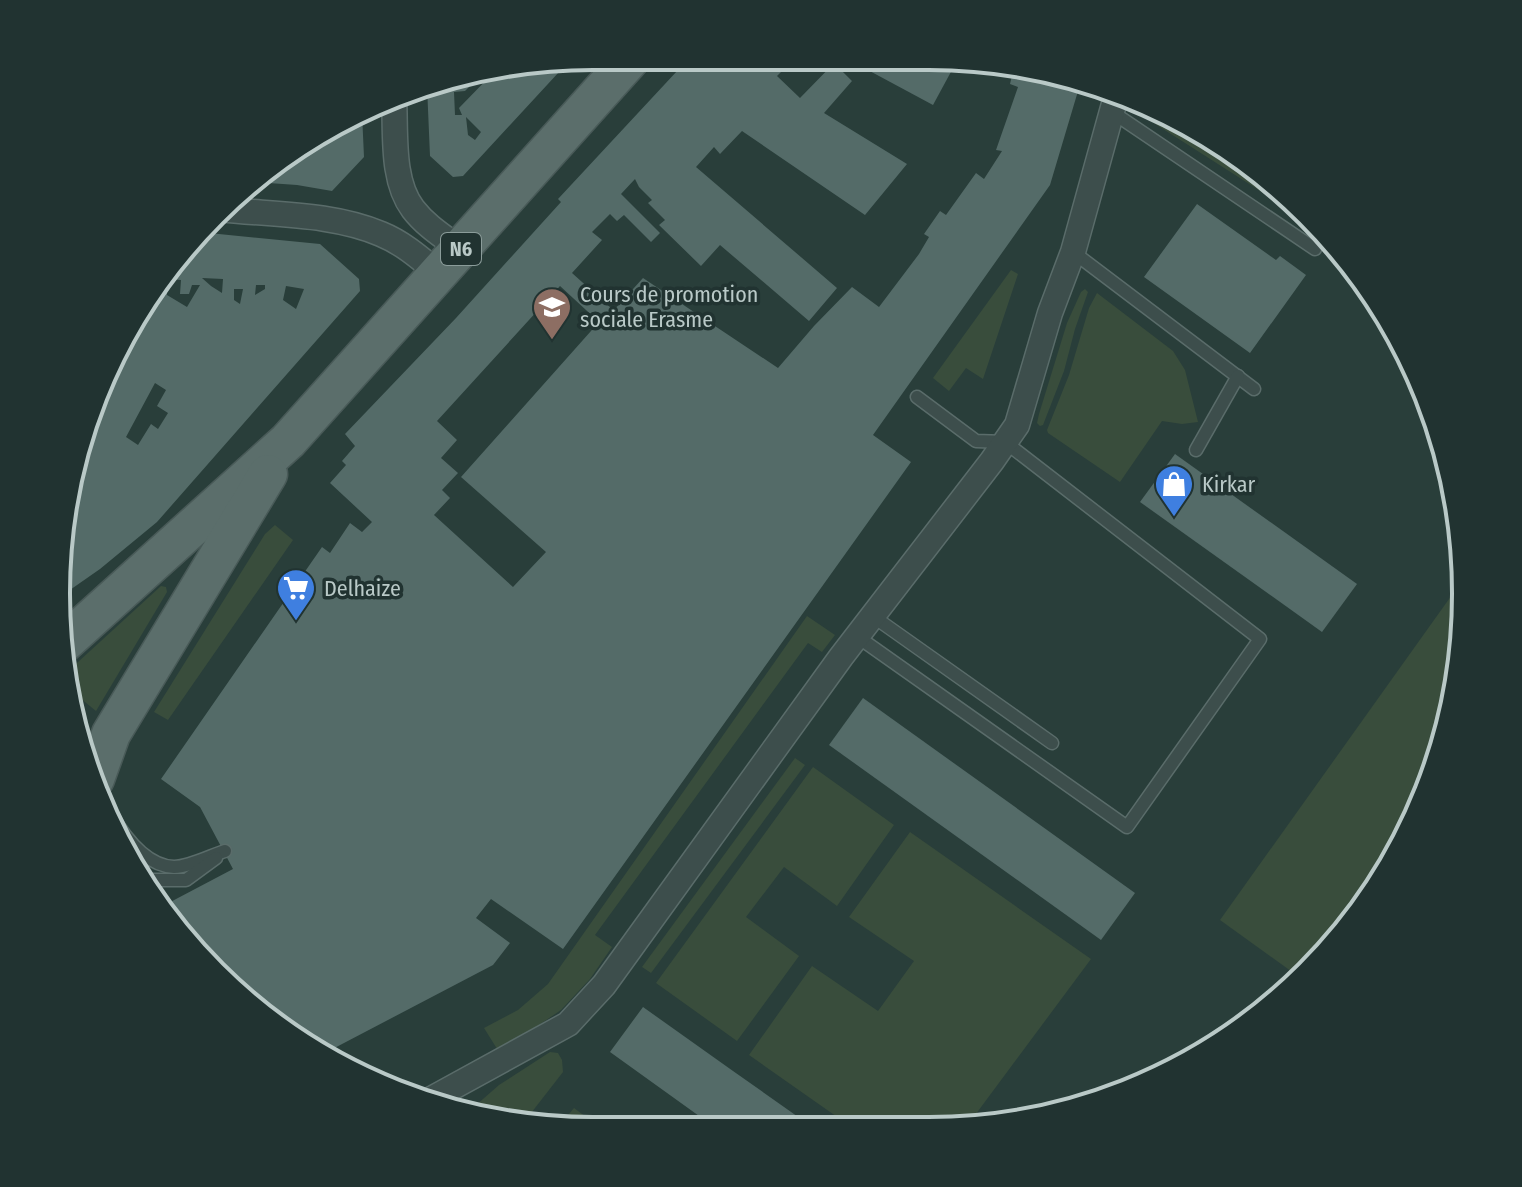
<svg xmlns="http://www.w3.org/2000/svg" width="1522" height="1187" font-family="'Fira Sans Condensed',sans-serif">
  <style>
    .green { fill: #394d3c }
    .building { fill: #546b68; fill-rule: evenodd }
    .lines { fill: none; stroke-linecap: round; stroke-linejoin: round }
    .service-casing { stroke: #5a6c6a; stroke-width: 15 }
    .minor-casing { stroke: #5a6c6a; stroke-width: 27 }
    .primary-casing { stroke: #495a58; stroke-width: 41 }
    .service { stroke: #3d4e4c; stroke-width: 12 }
    .minor { stroke: #3d4e4c; stroke-width: 24 }
    .primary { stroke: #5b6e6b; stroke-width: 38 }
    .labels { text-anchor: middle; dominant-baseline: central; stroke-width: 7; stroke-linejoin: round; paint-order: stroke }
    .shield { fill: #213331; stroke: #8b9c9a; stroke-width: 2 }
    .shield-label { font-size: 20px; font-weight: bold; fill: #b9c9c7 }
    .poi-label { font-size: 22px; fill: #b9c9c7; stroke: #213331; text-anchor: start }
    .rim { fill: none; stroke: #b9c9c7; stroke-width: 4 }
  </style>
  <rect width="100%" height="100%" fill="#293e3a"/>
  <g class="green">
    <polygon points="1152,111 1256,167 1304,219 1149,120"/>
    <polygon points="1011,270 1018,274 983,379 966,368 949,391 933,378"/>
    <polygon points="1085,289 1088,292 1075,329 1064,371 1043,425 1040,426 1037,423 1039,414 1067,323 1081,292"/>
    <polygon points="1097,293 1173,351 1185,370 1198,422 1182,424 1162,421 1120,482 1048,433 1047,430 1069,375 1089,308"/>
    <polygon points="275,525 293,540 168,720 154,712 265,534"/>
    <polygon points="1464,578 1466,594 1456,699 1425,800 1375,892 1302,979 1220,920"/>
    <polygon points="161,586 166,587 167,592 96,711 69,689 66,673"/>
    <polygon points="807,616 835,635 822,652 808,643 595,935 612,947 590,979 561,1010 499,1052 484,1028 518,1010 548,984"/>
    <polygon points="795,758 805,765 651,973 642,967"/>
    <polygon points="813,767 894,825 837,906 784,867 746,917 799,956 737,1041 656,983"/>
    <polygon points="910,832 1091,959 967,1126 850,1126 749,1055 812,966 878,1011 914,961 849,917"/>
    <polygon points="550,1052 558,1053 562,1060 563,1072 521,1126 467,1113 499,1085"/>
    <polygon points="574,1108 598,1126 559,1126"/>
  </g>
  <g class="building">
    <path d="M691 56 796 57 777 76 800 98 840 57H848L838 67 852 81 824 113 907 164 865 215 742 131 720 154 714 147 696 167 837 288 809 321 720 245 701 266 659 225 665 220 648 203 652 200 639 187 635 179 621 194 660 233 651 242 624 215 617 221 610 214 592 232 602 240 572 273 611 308 614 310 643 278 778 368 814 326 852 287 879 307 919 254 929 237 924 234 940 211 946 215 976 173 984 179 1002 151 996 150 1018 87 1010 84 1014 67 1081 81 1050 185 873 435 911 462 563 949 491 899 476 918 510 943 493 965 323 1054 295 1041 213 973 159 908 233 869 200 807 161 779 322 547 330 553 350 523 362 532 372 522 330 483 346 465 342 461 355 446 345 434 456 318 561 202 558 199ZM560 286 599 322 461 477 546 552 513 587 434 515 450 498 442 490 458 473 441 458 457 440 437 421Z"/>
    <polygon points="872,57 959,57 933,105 866,69"/>
    <path d="M571 59 463 176 453 177 430 156 427 86 454 74 466 73 467 79 461 80 462 82 469 87 465 91 454 92 455 115H462L459 108 495 71 493 69ZM466 117 481 132 475 140 468 135Z"/>
    <polygon points="362,113 364,157 332,191 297,185 254,182 304,144 314,145 318,142 318,133 324,128"/>
    <polygon points="1197,204 1276,260 1280,256 1306,275 1250,353 1144,277"/>
    <path d="M199 232 320 244 359 279 360 291 157 522 100 569 57 599 74 455 128 325ZM202 278 223 279 222 293 211 286ZM167 279 181 280 180 294H189L192 285H200L187 307 167 295ZM256 285H265V289L255 295ZM286 286 304 289 296 309 283 300ZM234 289H243L240 304 234 300ZM155 383 166 390 157 406 168 413 158 429 151 424 138 445 126 437Z"/>
    <polygon points="1175,454 1357,584 1322,632 1140,502"/>
    <polygon points="863,698 1135,893 1101,940 829,745"/>
    <polygon points="643,1007 733,1071 811,1126 713,1126 610,1052"/>
  </g>
  <g class="lines">
    <defs>
      <g id="service">
        <polyline points="1112,112 1315,249"/>
        <polyline points="1073,252 1254,389"/>
        <polyline points="1196,450 1238,376"/>
        <polyline points="874,617 1052,743"/>
        <polyline points="858,637 1127,827 1260,639 1005,442 976,441 917,397"/>
        <path d="M111 814C124 836 146 866 174 867 189 867 210 856 225 851"/>
        <polyline points="141,880 186,880 216,858"/>
      </g>
      <g id="minor">
        <path d="M394 99C396 133 391 180 413 209 426 226 444 237 460 249"/>
        <path d="M219 209C272 215 332 213 381 234 403 243 420 258 438 273"/>
        <polyline points="424,1103 568,1024 604,985 841,657 992,461 1017,425 1050,313 1073,252 1117,93"/>
      </g>
      <g id="primary">
        <polyline points="63,644 288,441 633,56"/>
        <polyline points="95,779 111,734 268,474"/>
      </g>
    </defs>
    <use href="#service" class="service-casing"/>
    <use href="#minor" class="minor-casing"/>
    <use href="#primary" class="primary-casing"/>
    <use href="#service" class="service"/>
    <use href="#minor" class="minor"/>
    <use href="#primary" class="primary"/>
  </g>
  <defs>
    <symbol id="school-pin" viewBox="-11 -11 22 30"><path d="M0 17L-7.5 6A9.5 9.5 0 1 1 7.5 6Z" fill="#8d6e63" stroke="#213331"/><path d="M0-5L7-2L0 1L-7-2ZM-4 1L0 2.5L4 1V4Q0 6-4 4Z" fill="#fff"/></symbol>
    <symbol id="shop-pin" viewBox="-11 -11 22 30"><path d="M0 17L-7.5 6A9.5 9.5 0 1 1 7.5 6Z" fill="#3f7fe0" stroke="#213331"/><path d="M-5-2.5h2.3a2.7 3.5 0 0 1 5.4 0H5L5.5 6h-11ZM-1.5-2.5h3a1.5 2.3 0 0 0-3 0Z" fill="#fff"/></symbol>
    <symbol id="supermarket-pin" viewBox="-11 -11 22 30"><path d="M0 17L-7.5 6A9.5 9.5 0 1 1 7.5 6Z" fill="#3f7fe0" stroke="#213331"/><path d="M-6-5.5h2.5l.6 2H6L4.5 2H-2.5L-4.4-4H-6ZM-1.5 3.2a1.3 1.3 0 1 0 .1 0ZM3 3.2a1.3 1.3 0 1 0 .1 0Z" fill="#fff"/></symbol>
  </defs>
  <g fill-rule="evenodd">
    <use href="#school-pin" x="530" y="285" width="44" height="60"/>
    <use href="#shop-pin" x="1152" y="462" width="44" height="60"/>
    <use href="#supermarket-pin" x="274" y="566" width="44" height="60"/>
  </g>
  <g class="labels">
    <rect class="shield" x="441" y="233" width="40" height="32" rx="6"/>
    <g class="shield-label">
      <text x="461" y="249">N6</text>
    </g>
    <g class="poi-label">
      <text x="580" y="294">Cours de promotion<tspan x="580" dy="25">sociale Erasme</tspan></text>
      <text x="1202" y="484">Kirkar</text>
      <text x="324" y="588">Delhaize</text>
    </g>
  </g>
  <path d="M0 0H1522V1187H0ZM593 70H929A523 523 0 0 1 1452 593V594A523 523 0 0 1 929 1117H593A523 523 0 0 1 70 594V593A523 523 0 0 1 593 70Z" fill="#213331" fill-rule="evenodd"/>
  <path class="rim" d="M593 70H929A523 523 0 0 1 1452 593V594A523 523 0 0 1 929 1117H593A523 523 0 0 1 70 594V593A523 523 0 0 1 593 70Z"/>
</svg>
